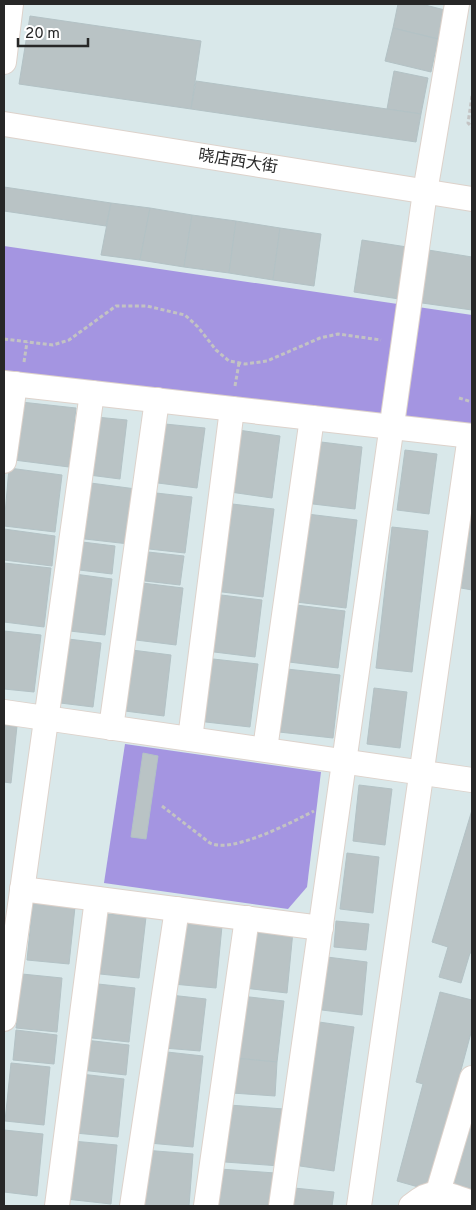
<svg xmlns="http://www.w3.org/2000/svg" width="476" height="1210" font-family="Overpass,'Noto Sans SC',sans-serif">
  <style>
    .green { fill: #a495e1 }
    .building { fill: #b9c3c5; stroke: #b3c2c5 }
    .lines { fill: none; stroke-linecap: round; stroke-linejoin: round }
    .minor-casing { stroke: #ddd2cb; stroke-width: 26 }
    .path { stroke: #c3c3c3; stroke-width: 3; stroke-dasharray: 4 2.5; stroke-linecap: butt }
    .minor { stroke: #fff; stroke-width: 24 }
    .labels { text-anchor: middle; dominant-baseline: central; stroke-width: 4; stroke-linejoin: round; paint-order: stroke }
    .street-label { font-size: 16px; fill: #272727; stroke: #fff }
  </style>
  <rect width="100%" height="100%" fill="#d9e8ea"/>
  <g class="green">
    <polygon points="4,246 472,315 472,429 4,373"/>
    <polygon points="125,744 321,772 307,887 288,909 104,883"/>
  </g>
  <g class="building">
    <polygon points="398,4 421,4 445,10 438,39 393,28"/>
    <polygon points="30,16 201,41 191,109 19,84"/>
    <polygon points="393,28 438,39 431,72 385,61"/>
    <polygon points="394,71 428,78 421,114 387,109"/>
    <polygon points="196,81 421,114 416,142 191,109"/>
    <polygon points="4,187 111,203 106,226 4,211"/>
    <polygon points="111,203 150,208 140,260 101,255"/>
    <polygon points="150,208 192,215 184,267 140,260"/>
    <polygon points="192,215 236,221 229,273 184,267"/>
    <polygon points="236,221 280,228 273,280 229,273"/>
    <polygon points="280,228 321,234 314,286 273,280"/>
    <polygon points="362,240 407,247 399,299 354,292"/>
    <polygon points="422,249 472,257 472,310 415,302"/>
    <polygon points="21,402 76,408 69,467 14,460"/>
    <polygon points="96,417 127,420 120,479 89,475"/>
    <polygon points="165,424 205,428 197,488 158,483"/>
    <polygon points="238,430 280,436 272,498 230,492"/>
    <polygon points="321,442 362,447 355,509 313,504"/>
    <polygon points="405,450 437,454 429,514 397,510"/>
    <polygon points="9,468 62,475 55,532 4,526"/>
    <polygon points="83,482 136,489 129,544 76,538"/>
    <polygon points="156,493 192,497 185,553 149,549"/>
    <polygon points="224,503 274,509 263,597 214,591"/>
    <polygon points="472,510 472,590 461,588"/>
    <polygon points="307,514 357,520 346,608 296,602"/>
    <polygon points="392,527 428,531 412,672 376,668"/>
    <polygon points="4,529 55,536 52,566 4,560"/>
    <polygon points="74,541 115,546 112,574 71,569"/>
    <polygon points="148,552 184,556 180,585 145,581"/>
    <polygon points="4,563 51,568 44,627 4,622"/>
    <polygon points="67,573 112,579 105,635 61,630"/>
    <polygon points="142,583 183,588 176,645 136,640"/>
    <polygon points="213,594 262,600 255,657 206,651"/>
    <polygon points="296,605 345,611 338,668 289,662"/>
    <polygon points="4,631 41,635 34,692 4,689"/>
    <polygon points="60,638 101,643 93,707 52,702"/>
    <polygon points="132,650 171,655 164,716 125,711"/>
    <polygon points="204,658 258,664 250,727 197,721"/>
    <polygon points="287,669 340,675 333,738 279,732"/>
    <polygon points="374,688 407,692 400,748 367,744"/>
    <polygon points="4,724 17,726 11,783 4,782"/>
    <polygon points="143,753 158,756 146,839 131,837"/>
    <polygon points="359,785 392,789 385,845 353,841"/>
    <polygon points="472,810 472,953 470,953 461,983 439,977 448,947 432,942"/>
    <polygon points="347,853 379,857 373,913 340,909"/>
    <polygon points="33,902 75,907 69,964 27,960"/>
    <polygon points="106,914 146,917 139,978 100,974"/>
    <polygon points="336,921 369,924 366,950 334,947"/>
    <polygon points="179,922 222,926 216,988 173,984"/>
    <polygon points="250,926 293,931 287,993 244,988"/>
    <polygon points="327,957 367,962 362,1015 322,1010"/>
    <polygon points="22,974 62,978 57,1032 16,1028"/>
    <polygon points="98,984 135,988 129,1042 92,1038"/>
    <polygon points="440,992 472,1000 472,1029 429,1190 397,1181 423,1084 416,1082"/>
    <polygon points="170,995 206,999 200,1051 164,1048"/>
    <polygon points="241,996 284,1001 277,1062 234,1058"/>
    <polygon points="319,1022 354,1027 334,1171 300,1166"/>
    <polygon points="16,1030 57,1035 54,1064 13,1060"/>
    <polygon points="85,1040 129,1045 126,1075 81,1070"/>
    <polygon points="158,1051 203,1056 193,1147 149,1143"/>
    <polygon points="234,1058 277,1062 275,1096 232,1093"/>
    <polygon points="11,1063 50,1067 44,1125 5,1121"/>
    <polygon points="81,1074 124,1079 118,1137 75,1133"/>
    <polygon points="229,1105 284,1109 280,1166 225,1162"/>
    <polygon points="472,1121 472,1189 454,1184"/>
    <polygon points="4,1130 43,1134 37,1196 4,1192"/>
    <polygon points="72,1141 117,1145 111,1204 66,1199"/>
    <polygon points="144,1150 193,1154 189,1206 140,1206"/>
    <polygon points="220,1169 275,1173 273,1206 217,1206"/>
    <polygon points="294,1188 334,1192 332,1206 292,1206"/>
  </g>
  <g class="lines">
    <defs>
      <g id="minor">
        <polyline points="4,62 11,4"/>
        <polyline points="4,124 472,199"/>
        <polyline points="4,383 472,436"/>
        <polyline points="4,461 15,384"/>
        <polyline points="4,712 472,780"/>
        <polyline points="111,728 157,400"/>
        <polyline points="190,739 232,409"/>
        <polyline points="265,749 312,418"/>
        <polyline points="22,889 321,928"/>
        <polyline points="4,1019 92,393"/>
        <polyline points="438,1192 472,1078"/>
        <polyline points="57,1206 97,899"/>
        <polyline points="132,1206 177,909"/>
        <polyline points="206,1206 247,918"/>
        <polyline points="281,1206 425,192 457,4"/>
        <polyline points="359,1206 470,436"/>
        <path d="M411 1206C435 1186 446 1194 472 1203"/>
      </g>
    </defs>
    <use href="#minor" class="minor-casing"/>
    <g class="path">
      <polyline points="472,96 468,123 472,127"/>
      <polyline points="4,339 53,345 69,340 116,306 147,306 185,315 198,327 216,350 229,361 245,364 267,361 320,338 338,334 381,340"/>
      <polyline points="24,362 27,342"/>
      <polyline points="235,386 239,363"/>
      <polyline points="459,398 472,402"/>
      <path d="M162 806 210 843C232 854 292 822 314 811"/>
    </g>
    <use href="#minor" class="minor"/>
  </g>
  <g class="labels">
    <g class="street-label">
      <text transform="translate(238 162) rotate(9)">晓店西大街</text>
    </g>
  </g>
  <rect width="476" height="1210" fill="none" stroke="#272727" stroke-width="10"/>
  <path d="M18 38v8h70v-8" fill="none" stroke="#272727" stroke-width="2.5"/>
  <text x="25" y="38" font-size="15" fill="#272727" stroke="#ffffff" stroke-width="4" paint-order="stroke">20 m</text>
</svg>
